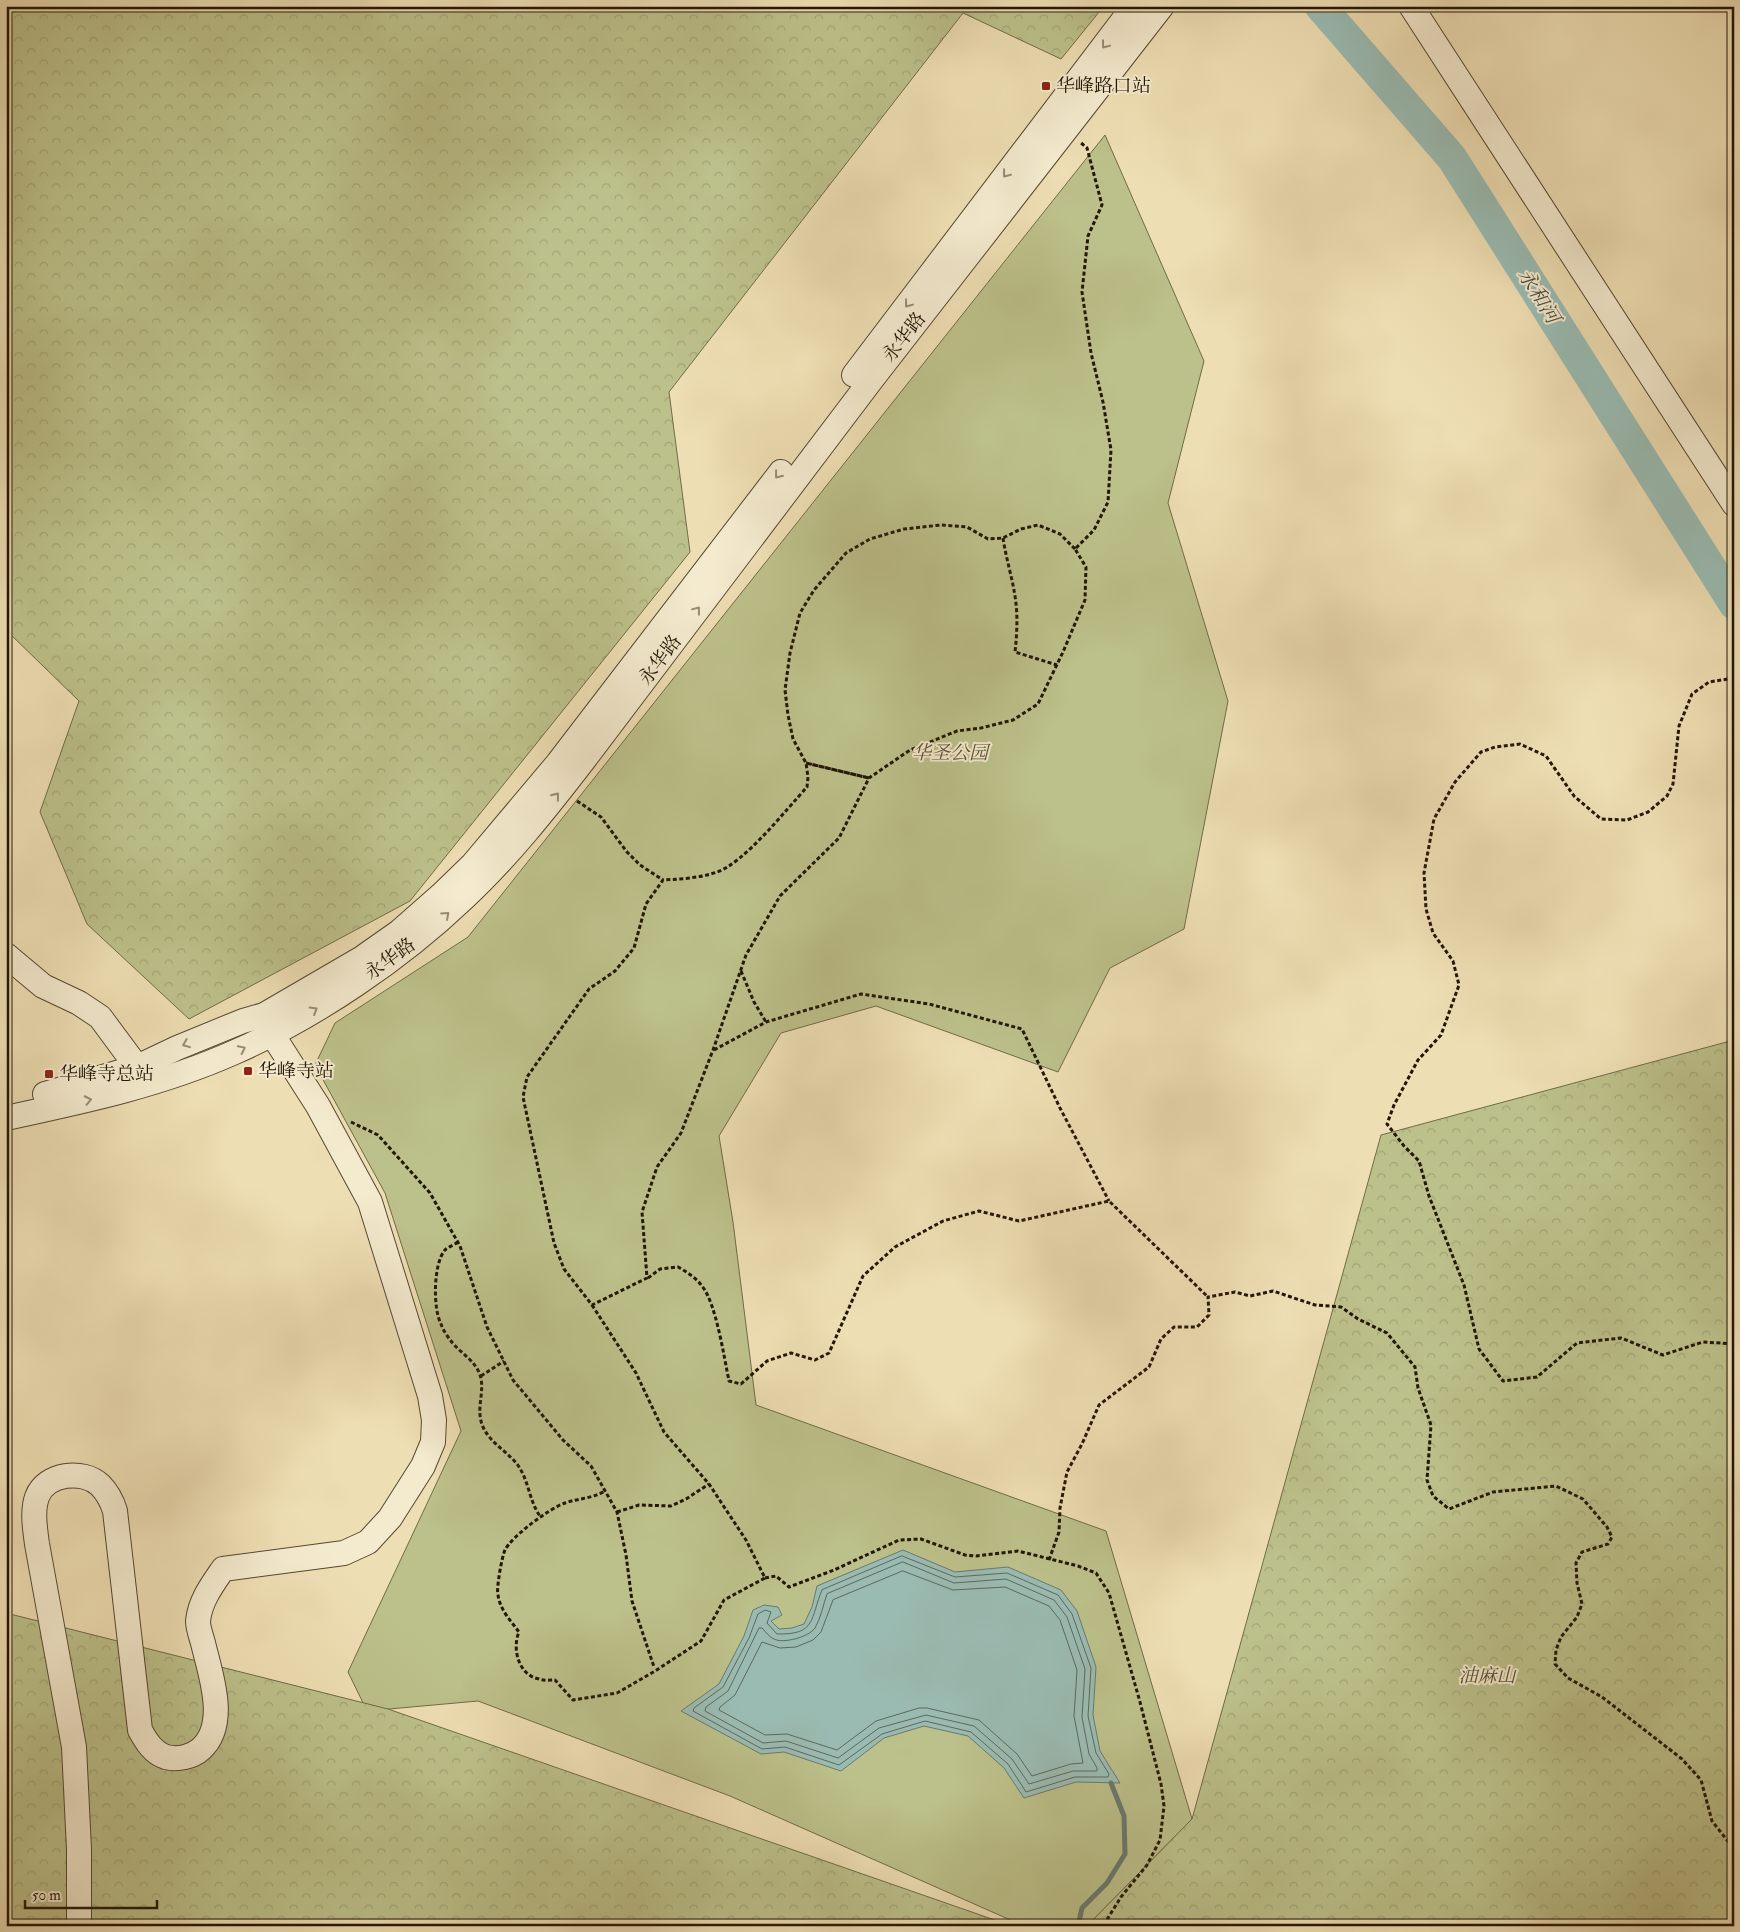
<svg xmlns="http://www.w3.org/2000/svg" width="1740" height="1932" font-family="'IM FELL Double Pica','Noto Serif SC',serif">
  <style>
    .green { fill: #bcc08a; stroke: #6f6b48 }
    .forest { fill: url(#forest-crowns); stroke: #6f6b48 }
    .water { fill: #9abbb2; stroke: #6a796d }
    .lines { fill: none; stroke-linecap: round; stroke-linejoin: round }
    .shore { stroke: #5e685c; stroke-width: 1 }
    .stream { stroke: #6a796d; stroke-width: 5 }
    .river { stroke: #9abbb2; stroke-width: 31 }
    .minor-casing { stroke: #554831; stroke-width: 26 }
    .path { stroke: #221606; stroke-width: 3; stroke-dasharray: 4 2.5; stroke-linecap: butt }
    .minor { stroke: #f4eace; stroke-width: 24 }
    .oneway { stroke: #968b74 }
    .poi-dot { fill: #8f2418; stroke: #f4eace; stroke-width: 2 }
    .labels { text-anchor: middle; dominant-baseline: central; stroke-width: 4; stroke-linejoin: round; paint-order: stroke }
    .poi-label { font-size: 19px; fill: #221606; stroke: #f4eace; text-anchor: start }
    .street-label { font-size: 19px; fill: #221606; stroke: #f4eace }
    .park-label { font-size: 19px; font-style: italic; fill: #585234; stroke: #f4eace }
    .water-label { font-size: 20px; font-style: italic; fill: #4c5042; stroke: #f4eace }
  </style>
  <defs>
    <pattern id="forest-crowns" width="20" height="18" patternUnits="userSpaceOnUse" patternTransform="scale(1.25)"><rect width="20" height="18" fill="#bcc08a"/><path d="M2 6a3 3 0 1 1 6 0M12 15a3 3 0 1 1 6 0" fill="none" stroke="#a1a476"/></pattern>
  </defs>
  <rect width="100%" height="100%" fill="#eedeb3"/>
  <filter id="stains"><feTurbulence type="fractalNoise" baseFrequency=".004" numOctaves="4"/><feColorMatrix values="0 0 0 0 .2 0 0 0 0 .09 0 0 0 0 .02 0 0 0 .5 -.17"/></filter>
  <radialGradient id="worn" r=".72"><stop offset=".6" stop-color="#630" stop-opacity="0"/><stop offset="1" stop-color="#630" stop-opacity=".3"/></radialGradient>
  <polygon class="green" points="1105,135 1204,361 1168,503 1228,701 1184,929 1110,968 1058,1072 876,1006 781,1033 719,1136 733,1222 756,1405 1106,1531 1192,1819 1087,1926 1024,1926 730,1796 478,1701 367,1711 348,1672 461,1431 385,1193 315,1065 335,1023 468,937"/>
  <g class="forest">
    <polygon points="6,6 1104,6 1061,59 963,13 669,392 690,552 410,901 189,1019 87,924 40,812 79,701 6,630"/>
    <polygon points="1734,1040 1734,1926 1087,1926 1192,1819 1381,1135"/>
    <polygon points="6,1613 388,1709 1012,1926 6,1926"/>
  </g>
  <polygon class="water" points="903,1550 955,1572 1008,1567 1061,1590 1077,1611 1096,1667 1093,1715 1100,1751 1120,1783 1076,1782 1024,1798 1004,1768 968,1736 924,1726 884,1738 841,1771 784,1752 761,1754 681,1711 719,1684 744,1636 753,1610 764,1605 778,1607 782,1615 771,1621 779,1629 792,1628 804,1624 812,1607 817,1586"/>
  <g class="lines">
    <g class="shore">
      <path d="M902 1556 955 1577 1007 1573 1058 1595 1072 1614 1091 1668 1088 1716 1096 1753 1109 1774 1108 1777H1075L1026 1792 1008 1764 971 1732 925 1721 882 1734 839 1765 785 1747 762 1749 693 1711 694 1708 723 1687 749 1638 758 1614 765 1610 771 1612 767 1623 777 1634C817 1635 810 1618 822 1590Z"/>
      <path d="M903 1562 954 1583 1006 1579 1054 1600 1067 1617 1085 1669 1082 1717 1089 1754 1097 1768V1771H1073L1029 1784 1012 1759 974 1726 926 1715 879 1728 838 1758 786 1741 763 1743 705 1711 706 1707 728 1691 759 1628H762C766 1632 769 1637 774 1639 783 1644 809 1637 815 1628 821 1618 823 1605 827 1594Z"/>
      <polygon points="903,1571 953,1590 1005,1587 1049,1606 1060,1620 1077,1670 1074,1716 1083,1763 1071,1764 1032,1776 1017,1754 979,1720 927,1708 919,1708 876,1721 837,1750 787,1734 765,1735 719,1710 720,1707 735,1695 762,1642 780,1648 796,1647 813,1640 821,1632 833,1600"/>
    </g>
    <polyline class="stream" points="1078,1926 1082,1908 1107,1883 1125,1854 1124,1816 1111,1783"/>
    <polyline class="river" points="1320,6 1452,158 1734,604"/>
    <defs>
      <g id="minor">
        <polyline points="1411,6 1734,504"/>
        <polyline points="854,375 1134,6"/>
        <polyline points="6,955 43,986 79,1003 100,1017 137,1067"/>
        <polyline points="45,1094 137,1067 177,1048 243,1021 264,1015 362,958 399,932 441,895 473,864 558,763 781,472"/>
        <path d="M6 1118C85 1101 161 1085 235 1052 316 1016 400 959 464 898 508 857 546 809 583 761L872 379 1162 6"/>
        <path d="M79 1926V1849L74 1747 37 1544C35 1529 32 1511 37 1497 46 1473 83 1469 100 1485 108 1493 112 1501 115 1511L140 1730C146 1741 153 1753 166 1757 178 1760 192 1757 201 1749 229 1724 210 1673 203 1643 201 1636 198 1628 198 1621 200 1601 212 1585 223 1569L344 1553 368 1542 390 1518 423 1466 433 1442 434 1420 430 1396 370 1202 318 1106 272 1034 264 1015"/>
      </g>
    </defs>
    <use href="#minor" class="minor-casing"/>
    <g class="path">
      <path d="M1003 538C1006 558 1012 577 1015 596 1018 615 1017 634 1015 652L1057 665"/>
      <path d="M1075 549 1060 534 1038 525 1021 529 1003 538 988 539 967 527 941 525 904 529 870 539 846 553 814 590 800 613 790 653 785 690 788 715 793 739 806 763 808 777 807 787C786 810 744 863 717 872 700 878 681 879 663 880L646 904 634 948 615 971 589 989 527 1077 523 1097 554 1243 564 1269 592 1305 647 1278 642 1212 657 1167 681 1133 713 1050 746 955 780 896 839 838 869 778 910 750 957 731 981 728 1013 720 1038 704 1063 652 1085 600 1086 567 1075 549 1094 530 1108 502 1111 450 1103 402 1091 353 1082 292 1088 236 1102 205 1087 148 1080 142"/>
      <polyline points="1734,678 1709,682 1692,694 1679,726 1673,784 1667,796 1648,812 1627,820 1601,819 1574,796 1546,756 1520,744 1495,747 1481,752 1455,782 1434,819 1424,873 1426,909 1433,933 1453,961 1459,985 1441,1035 1418,1060 1394,1105 1387,1124 1404,1146 1419,1161 1429,1196 1464,1285 1479,1349 1503,1381 1537,1377 1577,1343 1621,1338 1663,1355 1703,1342 1734,1344"/>
      <polyline points="806,763 869,778 806,763"/>
      <polyline points="577,801 601,817 627,852 640,865 663,880"/>
      <polyline points="741,971 754,1002 766,1022"/>
      <polyline points="714,1050 766,1022 861,994 929,1004 1022,1029 1060,1108 1109,1201"/>
      <polyline points="351,1122 378,1135 430,1193 460,1246 487,1327 513,1380 563,1440 591,1466 617,1512 626,1555 632,1601 654,1667"/>
      <path d="M458 1242C454 1245 448 1247 445 1250 433 1264 433 1309 441 1324 443 1330 447 1336 451 1341 460 1353 475 1360 480 1375 485 1390 477 1406 481 1421 486 1441 505 1449 517 1464 529 1480 529 1501 540 1516"/>
      <path d="M648 1278 660 1269 678 1267C687 1272 696 1278 702 1286 716 1303 724 1357 729 1381L741 1384 767 1361 791 1353 815 1360 829 1353 863 1276 895 1247 943 1221 979 1211 1019 1221 1109 1201 1208 1297"/>
      <path d="M592 1305 636 1373 664 1432 709 1484 746 1540 765 1578 724 1600 701 1641 655 1671 617 1693 573 1700 555 1680C550 1680 544 1681 539 1679 518 1675 512 1648 519 1632 511 1621 500 1610 498 1595 496 1589 502 1556 505 1550 512 1536 550 1508 565 1503 579 1498 591 1499 605 1491"/>
      <polyline points="481,1376 504,1361"/>
      <polyline points="617,1512 639,1505 671,1506 686,1499 709,1484"/>
      <polyline points="1049,1560 1059,1532 1060,1508 1067,1472 1082,1444 1099,1405 1149,1367 1161,1339 1174,1327 1197,1327 1209,1315 1208,1297 1235,1292 1250,1296 1273,1291 1315,1305 1341,1307 1358,1319 1387,1333 1415,1367 1418,1388 1431,1425 1427,1480 1433,1496 1449,1509 1493,1492 1556,1486 1583,1499 1607,1527 1612,1537 1608,1544 1582,1552 1576,1563 1577,1583 1582,1604 1577,1617 1561,1637 1556,1650 1555,1664 1568,1678 1602,1697 1682,1759 1701,1780 1712,1821 1734,1849"/>
      <polyline points="765,1578 776,1576 789,1587 834,1570 899,1540 921,1539 965,1555 976,1556 1018,1551 1078,1566 1096,1573 1109,1593 1140,1702 1161,1784 1164,1806 1160,1840 1147,1865 1121,1897 1103,1926"/>
    </g>
    <use href="#minor" class="minor"/>
  </g>
  <defs><path id="oneway-chevron" d="M-2-3.5L2.5 0L-2 3.5" fill="none" stroke-width="1.6" stroke-linecap="round" stroke-linejoin="round" transform="scale(1.25)"/></defs>
  <g class="oneway">
    <use href="#oneway-chevron" transform="translate(1105 45) rotate(127)"/>
    <use href="#oneway-chevron" transform="translate(1006 174) rotate(128)"/>
    <use href="#oneway-chevron" transform="translate(908 304) rotate(127)"/>
    <use href="#oneway-chevron" transform="translate(778 475) rotate(128)"/>
    <use href="#oneway-chevron" transform="translate(697 610) rotate(-53)"/>
    <use href="#oneway-chevron" transform="translate(556 796) rotate(-52)"/>
    <use href="#oneway-chevron" transform="translate(446 915) rotate(-42)"/>
    <use href="#oneway-chevron" transform="translate(314 1010) rotate(-31)"/>
    <use href="#oneway-chevron" transform="translate(186 1044) rotate(158)"/>
    <use href="#oneway-chevron" transform="translate(242 1049) rotate(-26)"/>
    <use href="#oneway-chevron" transform="translate(88 1100) rotate(-12)"/>
  </g>
  <g class="poi-dot">
    <rect x="1041" y="81" width="10" height="10" rx="2.5"/>
    <rect x="243" y="1066" width="10" height="10" rx="2.5"/>
    <rect x="44" y="1069" width="10" height="10" rx="2.5"/>
  </g>
  <g class="labels">
    <g class="poi-label">
      <text x="1056" y="86">华峰路口站</text>
      <text x="258" y="1071">华峰寺站</text>
      <text x="59" y="1074">华峰寺总站</text>
    </g>
    <g class="street-label">
      <text transform="translate(904 337) rotate(-52)">永华路</text>
      <text transform="translate(660 660) rotate(-53)">永华路</text>
      <text transform="translate(390 959) rotate(-36)">永华路</text>
    </g>
    <g class="park-label">
      <text x="950" y="753">华圣公园</text>
      <text x="1487" y="1676">油麻山</text>
    </g>
    <g class="water-label">
      <text transform="translate(1539 296) rotate(58)">永和河</text>
    </g>
  </g>
  <rect width="1740" height="1932" fill="none" stroke="#eedeb3" stroke-width="25"/>
  <rect x="8" y="8" width="1725" height="1917" fill="none" stroke="#221606" stroke-width="2.5"/>
  <rect x="12" y="12" width="1715" height="1907" fill="none" stroke="#221606"/>
  <path d="M25 1900v8h132v-8" fill="none" stroke="#221606" stroke-width="2.5"/>
  <text x="32" y="1900" font-size="15" fill="#221606" stroke="#f4eace" stroke-width="4" paint-order="stroke">50 m</text>
  <rect width="100%" height="100%" filter="url(#stains)"/>
  <rect width="100%" height="100%" fill="url(#worn)"/>
</svg>
